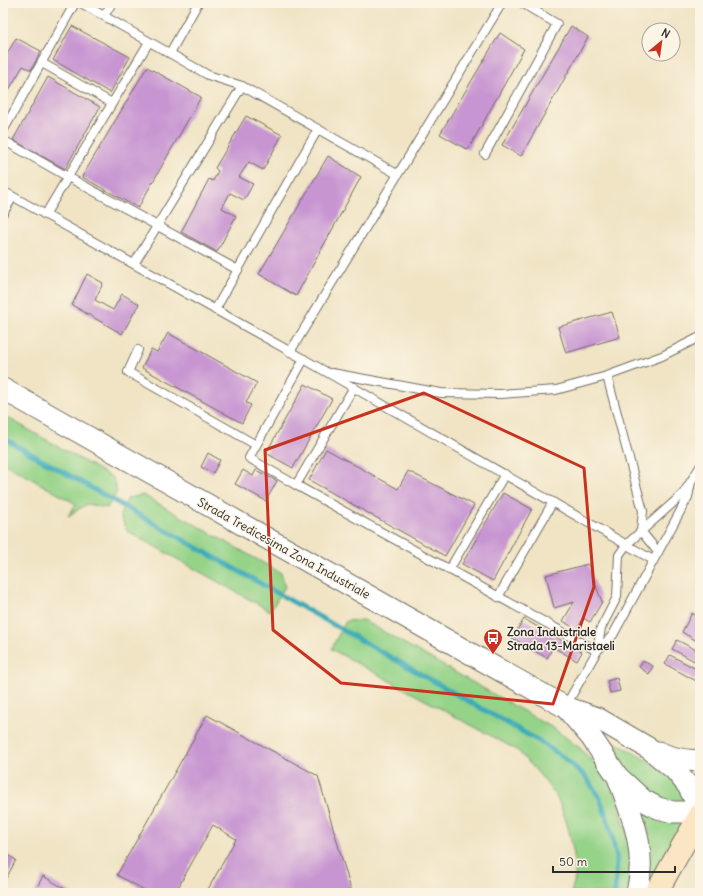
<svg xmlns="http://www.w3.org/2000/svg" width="703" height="896" font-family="Delius,sans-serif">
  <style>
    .green { fill: #95d388; stroke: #607f5a }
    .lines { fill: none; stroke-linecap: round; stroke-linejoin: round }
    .stream { stroke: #3babb8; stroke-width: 5 }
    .building { fill: #c795d2 }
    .service-casing { stroke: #706c61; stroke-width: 10 }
    .tertiary-casing { stroke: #706c61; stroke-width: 23 }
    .secondary-casing { stroke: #706c61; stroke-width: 24 }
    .service { stroke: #fff; stroke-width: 8 }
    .tertiary { stroke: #fff; stroke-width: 21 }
    .secondary { stroke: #fbe6c4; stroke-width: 22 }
    .marked { fill: none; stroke: #c8321e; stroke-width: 3; stroke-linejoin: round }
    .labels { text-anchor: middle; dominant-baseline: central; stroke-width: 3; stroke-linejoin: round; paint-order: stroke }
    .street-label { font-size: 12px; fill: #2b2b2b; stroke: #fcf5e5 }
    .poi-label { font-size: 12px; font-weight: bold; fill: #2b2b2b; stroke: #fcf5e5; text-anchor: start }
  </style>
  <rect width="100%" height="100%" fill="#fcf5e5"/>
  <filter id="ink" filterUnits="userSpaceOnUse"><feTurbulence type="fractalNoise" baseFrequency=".025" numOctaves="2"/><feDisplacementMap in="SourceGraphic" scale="8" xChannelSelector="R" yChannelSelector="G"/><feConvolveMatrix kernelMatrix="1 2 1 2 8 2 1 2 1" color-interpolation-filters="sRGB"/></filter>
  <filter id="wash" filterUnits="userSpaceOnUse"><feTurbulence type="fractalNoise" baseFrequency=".012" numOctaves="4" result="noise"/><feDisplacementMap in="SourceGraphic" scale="16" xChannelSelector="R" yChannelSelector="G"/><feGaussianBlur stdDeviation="0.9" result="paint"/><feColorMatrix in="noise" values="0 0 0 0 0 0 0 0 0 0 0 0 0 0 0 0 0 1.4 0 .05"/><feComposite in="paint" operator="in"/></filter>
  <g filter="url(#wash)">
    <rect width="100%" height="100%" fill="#f0e4c5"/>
    <g class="green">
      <polygon points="3,415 113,478 117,492 107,508 87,504 68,516 76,504 3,463"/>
      <polygon points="143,495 281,573 285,587 270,611 127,531 120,515 128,498"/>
      <path d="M363 620 553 728 580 748 601 771 616 795 631 847 629 893H571C572 888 574 883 575 878 577 856 566 813 555 795 544 778 530 764 517 750L331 649 346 621Z"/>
      <polygon points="613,741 662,769 678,782 686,805 655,800 628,774 609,745 610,742"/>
      <path d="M644 811 685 820 653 879 651 880 648 877C649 857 652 834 643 815Z"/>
    </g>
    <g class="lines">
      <polyline class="stream" points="3,438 539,741 564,758 585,776 600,798 611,831 617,859 615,893"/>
    </g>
    <g id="blocks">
      <g class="building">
        <polygon points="72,26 130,57 110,93 53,60"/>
        <polygon points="571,26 588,37 521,156 502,145"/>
        <polygon points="500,33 524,49 468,150 440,134"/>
        <polygon points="16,38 41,51 31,70 23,66 3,100 3,61"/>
        <polygon points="147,67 201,97 138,208 82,177"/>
        <polygon points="48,77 100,107 65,169 13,140"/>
        <polygon points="246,116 282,135 263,170 249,162 239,177 253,184 244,200 230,193 222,208 236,216 217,252 181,232 209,179 213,181 218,171 215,168"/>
        <polygon points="328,156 361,177 296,296 259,274"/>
        <polygon points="87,274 103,283 95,300 113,310 122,294 139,304 122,334 72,305"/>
        <polygon points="612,312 620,337 566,353 558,327"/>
        <polygon points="168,333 257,383 246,403 251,405 242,423 142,368 151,349 157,352"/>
        <polygon points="305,384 332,399 293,468 266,453"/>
        <polygon points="326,449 398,489 408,471 474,505 445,556 309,480"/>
        <polygon points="208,453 220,460 213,473 201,467"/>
        <polygon points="243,470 253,476 256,470 277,481 266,501 235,484"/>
        <polygon points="503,493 532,509 493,581 462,564"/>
        <polygon points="588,564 602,602 590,622 583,618 577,630 563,621 574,602 554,608 546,575"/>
        <polygon points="692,613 700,618 700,643 682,632"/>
        <polygon points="524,619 582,652 577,661 553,647 547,658 512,638"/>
        <polygon points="677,640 700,652 700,664 672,649"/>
        <polygon points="670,655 700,671 700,683 665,664"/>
        <polygon points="643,661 653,666 649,674 639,667"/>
        <polygon points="617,678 620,691 610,693 607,681"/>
        <polygon points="207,715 318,776 352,893 206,893 236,839 213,825 175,893 150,893 117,875"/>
        <polygon points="3,852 16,860 3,884"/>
        <polygon points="43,876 72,893 34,893"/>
      </g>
    </g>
  </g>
  <g filter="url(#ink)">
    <use href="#blocks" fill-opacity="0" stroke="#706c61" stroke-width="1"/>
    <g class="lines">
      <defs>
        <g id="service">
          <polyline points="81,3 208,75 242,86 397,174"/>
          <polyline points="104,16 112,3"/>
          <polyline points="170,53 198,3"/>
          <polyline points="42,63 112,103"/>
          <polyline points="3,131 75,3"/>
          <polyline points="3,140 68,177 238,270"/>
          <polyline points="485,154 557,24 522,3"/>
          <polyline points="3,191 316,366 653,560"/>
          <polyline points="3,213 13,197"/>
          <polyline points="45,215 149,42"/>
          <polyline points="134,264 242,86"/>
          <polyline points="215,310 318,129"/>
          <polyline points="138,350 128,372 256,445"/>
          <polyline points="290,352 502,3"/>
          <polyline points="304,359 249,458 296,485 354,387"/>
          <polyline points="332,373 441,393 501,394 556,390 607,376 662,356 700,337"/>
          <polyline points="607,376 643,511 641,531 658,552"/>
          <polyline points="296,485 597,651"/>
          <polyline points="449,570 505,474"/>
          <polyline points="498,597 553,502"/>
          <polyline points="597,651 601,628 617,597 619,555 627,544 683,494 700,467"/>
          <polyline points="565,707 597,651 613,635 688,497 691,482"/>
        </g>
        <g id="tertiary">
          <polyline points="3,389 565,707 597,718 650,749 675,770 688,786 700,809"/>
          <polyline points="567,709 591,737 618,777 643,800 658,808 673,812 700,812"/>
          <path d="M658 752C672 758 685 762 700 760"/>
          <path d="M619 780C633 819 647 850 637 893"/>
        </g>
        <polyline id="secondary" points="656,893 700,815"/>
      </defs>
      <use href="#service" class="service-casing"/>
      <use href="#tertiary" class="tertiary-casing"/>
      <use href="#secondary" class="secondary-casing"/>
      <use href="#service" class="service"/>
      <use href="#tertiary" class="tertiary"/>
      <use href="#secondary" class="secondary"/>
    </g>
  </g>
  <path class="marked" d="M424 393 584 468 594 587 553 704 341 683 273 630 265 450Z"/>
  <defs>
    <symbol id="bus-pin" viewBox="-11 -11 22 30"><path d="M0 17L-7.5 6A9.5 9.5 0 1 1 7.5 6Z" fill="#c8321e" stroke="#fcf5e5"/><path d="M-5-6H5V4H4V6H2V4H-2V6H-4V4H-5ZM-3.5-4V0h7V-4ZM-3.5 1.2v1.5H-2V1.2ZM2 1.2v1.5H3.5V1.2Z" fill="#fff"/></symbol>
  </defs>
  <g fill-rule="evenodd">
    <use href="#bus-pin" x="482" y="627" width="22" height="30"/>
  </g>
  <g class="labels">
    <g class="street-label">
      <text transform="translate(284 548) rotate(29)">Strada Tredicesima Zona Industriale</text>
    </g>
    <g class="poi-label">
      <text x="507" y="631">Zona Industriale<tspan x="507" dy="14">Strada 13-Maristaeli</tspan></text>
    </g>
  </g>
  <rect width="703" height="896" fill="none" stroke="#fcf5e5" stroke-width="16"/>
  <g transform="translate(661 42) rotate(29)"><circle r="19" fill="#fcf5e5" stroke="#a8a49b"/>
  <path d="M0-3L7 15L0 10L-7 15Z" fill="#c8321e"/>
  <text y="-6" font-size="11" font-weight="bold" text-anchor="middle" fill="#2b2b2b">N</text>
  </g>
  <path d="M553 866v6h122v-6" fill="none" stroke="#2b2b2b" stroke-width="2"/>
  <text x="559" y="866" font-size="12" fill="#2b2b2b" stroke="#fcf5e5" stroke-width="3" paint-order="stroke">50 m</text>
</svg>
